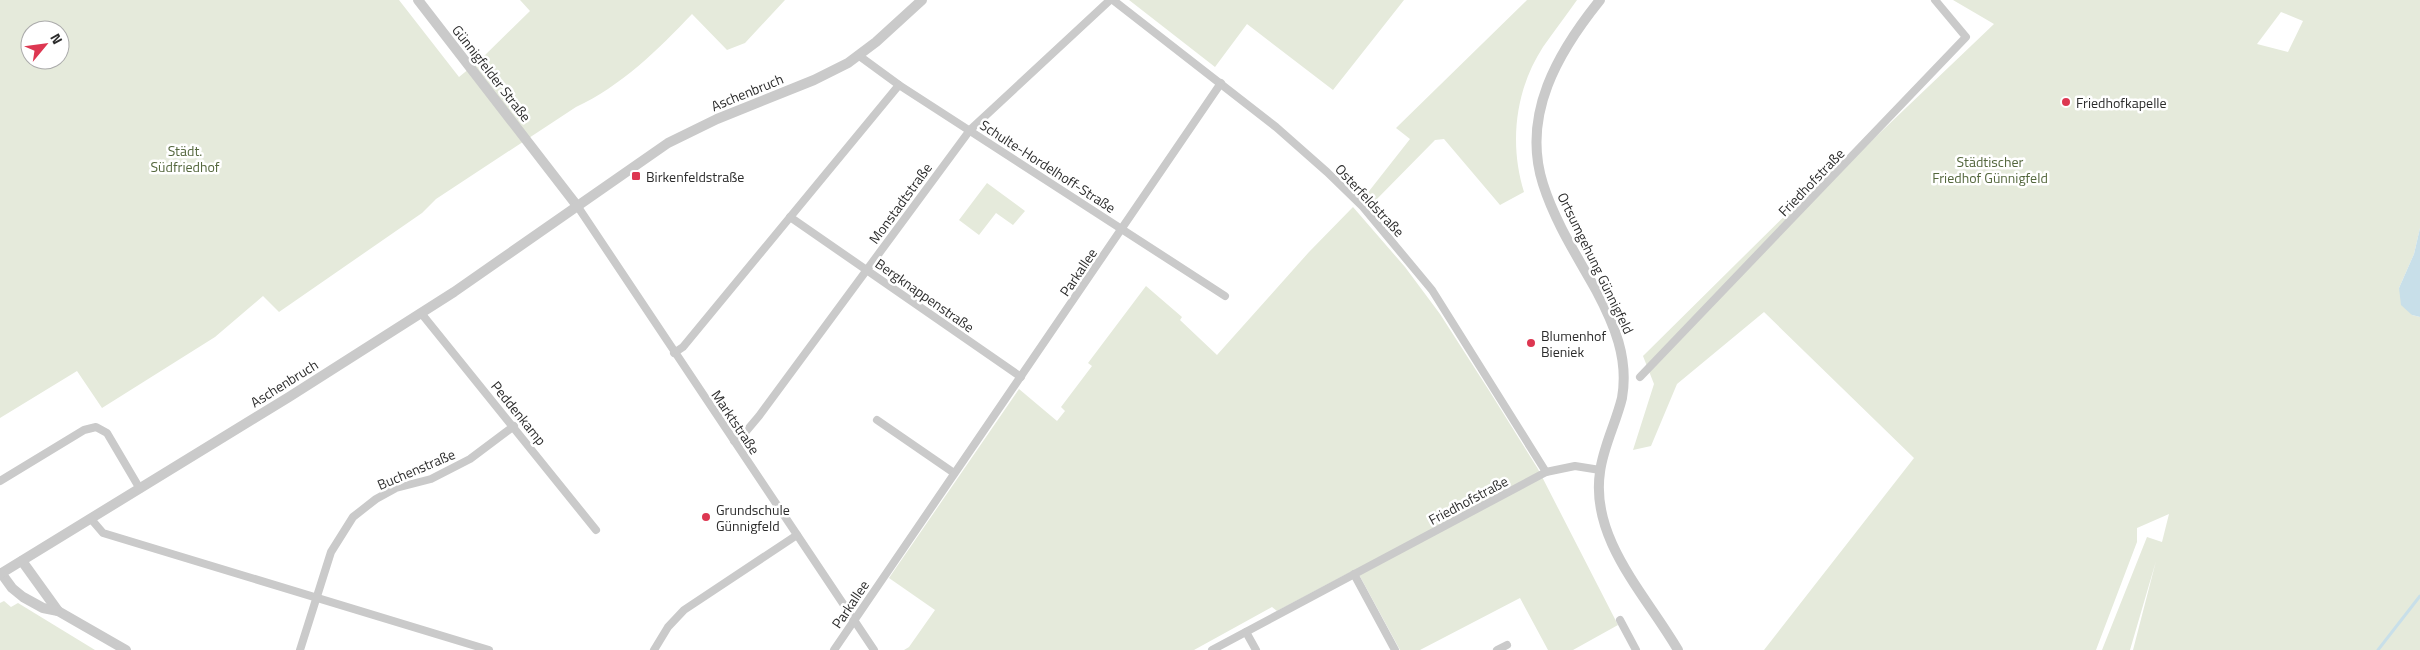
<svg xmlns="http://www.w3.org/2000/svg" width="2420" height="650" font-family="'Titillium Web',sans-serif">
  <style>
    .green { fill: #e5eadb; fill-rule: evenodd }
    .water { fill: #c8dfe9 }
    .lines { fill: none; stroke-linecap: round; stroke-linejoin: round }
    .stream { stroke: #c8dfe9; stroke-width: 3 }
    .minor { stroke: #cacaca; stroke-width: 8 }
    .tertiary { stroke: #cacaca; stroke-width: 10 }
    .poi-dot { fill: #dd3751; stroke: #fff; stroke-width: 2 }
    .labels { text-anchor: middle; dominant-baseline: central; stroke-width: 5; stroke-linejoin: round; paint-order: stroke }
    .street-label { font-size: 14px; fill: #2d2d2d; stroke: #fff }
    .poi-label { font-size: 14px; fill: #2d2d2d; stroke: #fff; text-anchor: start }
    .park-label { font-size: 14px; fill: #54673d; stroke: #fff }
  </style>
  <rect width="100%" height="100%" fill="#fff"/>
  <g class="green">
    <path d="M0 0H399L459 77 481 59 530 11 520 0H785L745 43 727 50 692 14C659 49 620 87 576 107L436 199 422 213 279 312 263 296 215 337 102 408 77 371 0 418ZM30 30H60V60H30Z"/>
    <polygon points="1129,0 1404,0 1333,90 1247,24 1215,67"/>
    <path d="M1527 0H1577C1566 16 1554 31 1543 47 1515 90 1509 144 1524 192L1500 205 1444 139 1435 140 1373 203 1366 195 1410 139 1396 128Z"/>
    <path d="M1953 0H2420V228L2414 254 2399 288 2412 315 2420 317V650H2133L2156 561 2130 650H2102L2147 537 2162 542 2169 514 2137 528V542L2096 650H1764L1914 458 1764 312 1677 384 1651 446 1633 450 1654 384 1643 356 1836 165 1842 169 1994 24ZM2281 12 2303 21 2288 52 2257 44Z"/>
    <polygon points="987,183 1025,211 1013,225 996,213 979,235 959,220"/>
    <polygon points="1353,207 1405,267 1440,314 1490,392 1538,469 1618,625 1573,650 1548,650 1520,598 1420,650 1400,650 1356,569 1277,611 1272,607 1194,650 904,650 909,647 935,610 889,578 1019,389 1057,421 1065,411 1061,407 1092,366 1088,363 1146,286 1182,317 1180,320 1217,355 1309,252"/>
    <polygon points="4,601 11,607 18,603 95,650 0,650 0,603"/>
  </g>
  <polygon class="water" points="2420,228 2420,317 2412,315 2401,305 2399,288 2414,254"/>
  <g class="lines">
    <polyline class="stream" points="2378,650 2420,596"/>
    <g class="minor">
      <polyline points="1113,0 1276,127 1327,172 1363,207 1432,290 1546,472"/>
      <polyline points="858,55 899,85 1225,296"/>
      <polyline points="578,207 874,650"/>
      <polyline points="790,217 1021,377"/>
      <polyline points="421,313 596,530"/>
      <polyline points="674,353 683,347 899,85"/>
      <polyline points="1640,377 1966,37 1935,0"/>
      <polyline points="877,420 954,473"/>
      <polyline points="734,441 743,435 759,416 970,130 1110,0"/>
      <polyline points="0,481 84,430 96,427 107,433 140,489"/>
      <polyline points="91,519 103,533 489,650"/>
      <polyline points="1354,574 1395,650"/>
      <polyline points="1620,620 1636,650"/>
      <polyline points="1246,632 1256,650"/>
      <polyline points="300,650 331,552 353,517 376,499 396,488 431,479 470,459 514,426"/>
      <polyline points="654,650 668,627 684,610 797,535"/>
      <polyline points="834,650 1221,83"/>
      <polyline points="1212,650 1546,472 1575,466 1600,470"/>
      <polyline points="1497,650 1507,645"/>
    </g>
    <g class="tertiary">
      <polyline points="418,0 578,207"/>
      <path d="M1600 0C1558 52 1521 115 1543 184 1555 222 1577 256 1596 290 1614 324 1629 358 1622 398 1616 423 1603 447 1600 472 1590 539 1646 595 1678 650"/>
      <polyline points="22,561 58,611"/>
      <polyline points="1,573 12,588 23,597 43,608 58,611 126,650"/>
      <polyline points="0,574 289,397 454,292 668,143 717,119 814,80 848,63 876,42 922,0"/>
    </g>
  </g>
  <g class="poi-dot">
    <circle cx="2066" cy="102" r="5"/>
    <rect x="631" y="171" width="10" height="10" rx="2.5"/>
    <circle cx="1531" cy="343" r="5"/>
    <circle cx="706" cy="517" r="5"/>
  </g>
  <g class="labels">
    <g class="street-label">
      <text transform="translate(492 73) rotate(52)">Günnigfelder Straße</text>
      <text transform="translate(747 92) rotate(-22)">Aschenbruch</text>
      <text transform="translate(1048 166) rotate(33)">Schulte-Hordelhoff-Straße</text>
      <text transform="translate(1811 182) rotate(-46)">Friedhofstraße</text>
      <text transform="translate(1370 200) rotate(47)">Osterfeldstraße</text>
      <text transform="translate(900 203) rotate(-54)">Monstadtstraße</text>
      <text transform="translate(1596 263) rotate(64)">Ortsumgehung Günnigfeld</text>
      <text transform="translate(1078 272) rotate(-56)">Parkallee</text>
      <text transform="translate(925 295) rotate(35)">Bergknappenstraße</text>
      <text transform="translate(284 383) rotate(-32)">Aschenbruch</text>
      <text transform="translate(519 413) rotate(51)">Peddenkamp</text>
      <text transform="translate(736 422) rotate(56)">Marktstraße</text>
      <text transform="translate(416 469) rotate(-23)">Buchenstraße</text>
      <text transform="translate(1468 500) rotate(-28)">Friedhofstraße</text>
      <text transform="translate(850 604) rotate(-56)">Parkallee</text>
    </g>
    <g class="poi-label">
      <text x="2076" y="102">Friedhofkapelle</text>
      <text x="646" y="176">Birkenfeldstraße</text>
      <text x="1541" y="335">Blumenhof<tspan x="1541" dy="16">Bieniek</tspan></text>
      <text x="716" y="509">Grundschule<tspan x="716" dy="16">Günnigfeld</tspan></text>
    </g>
    <g class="park-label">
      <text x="185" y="150">Städt.<tspan x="185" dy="16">Südfriedhof</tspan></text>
      <text x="1990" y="161">Städtischer<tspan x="1990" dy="16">Friedhof Günnigfeld</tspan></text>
    </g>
  </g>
  <g transform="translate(45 45) rotate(61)"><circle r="24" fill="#ffffff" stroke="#ababab"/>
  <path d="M0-4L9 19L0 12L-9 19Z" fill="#dd3751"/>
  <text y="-8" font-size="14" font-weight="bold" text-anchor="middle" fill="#2d2d2d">N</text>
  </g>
</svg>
